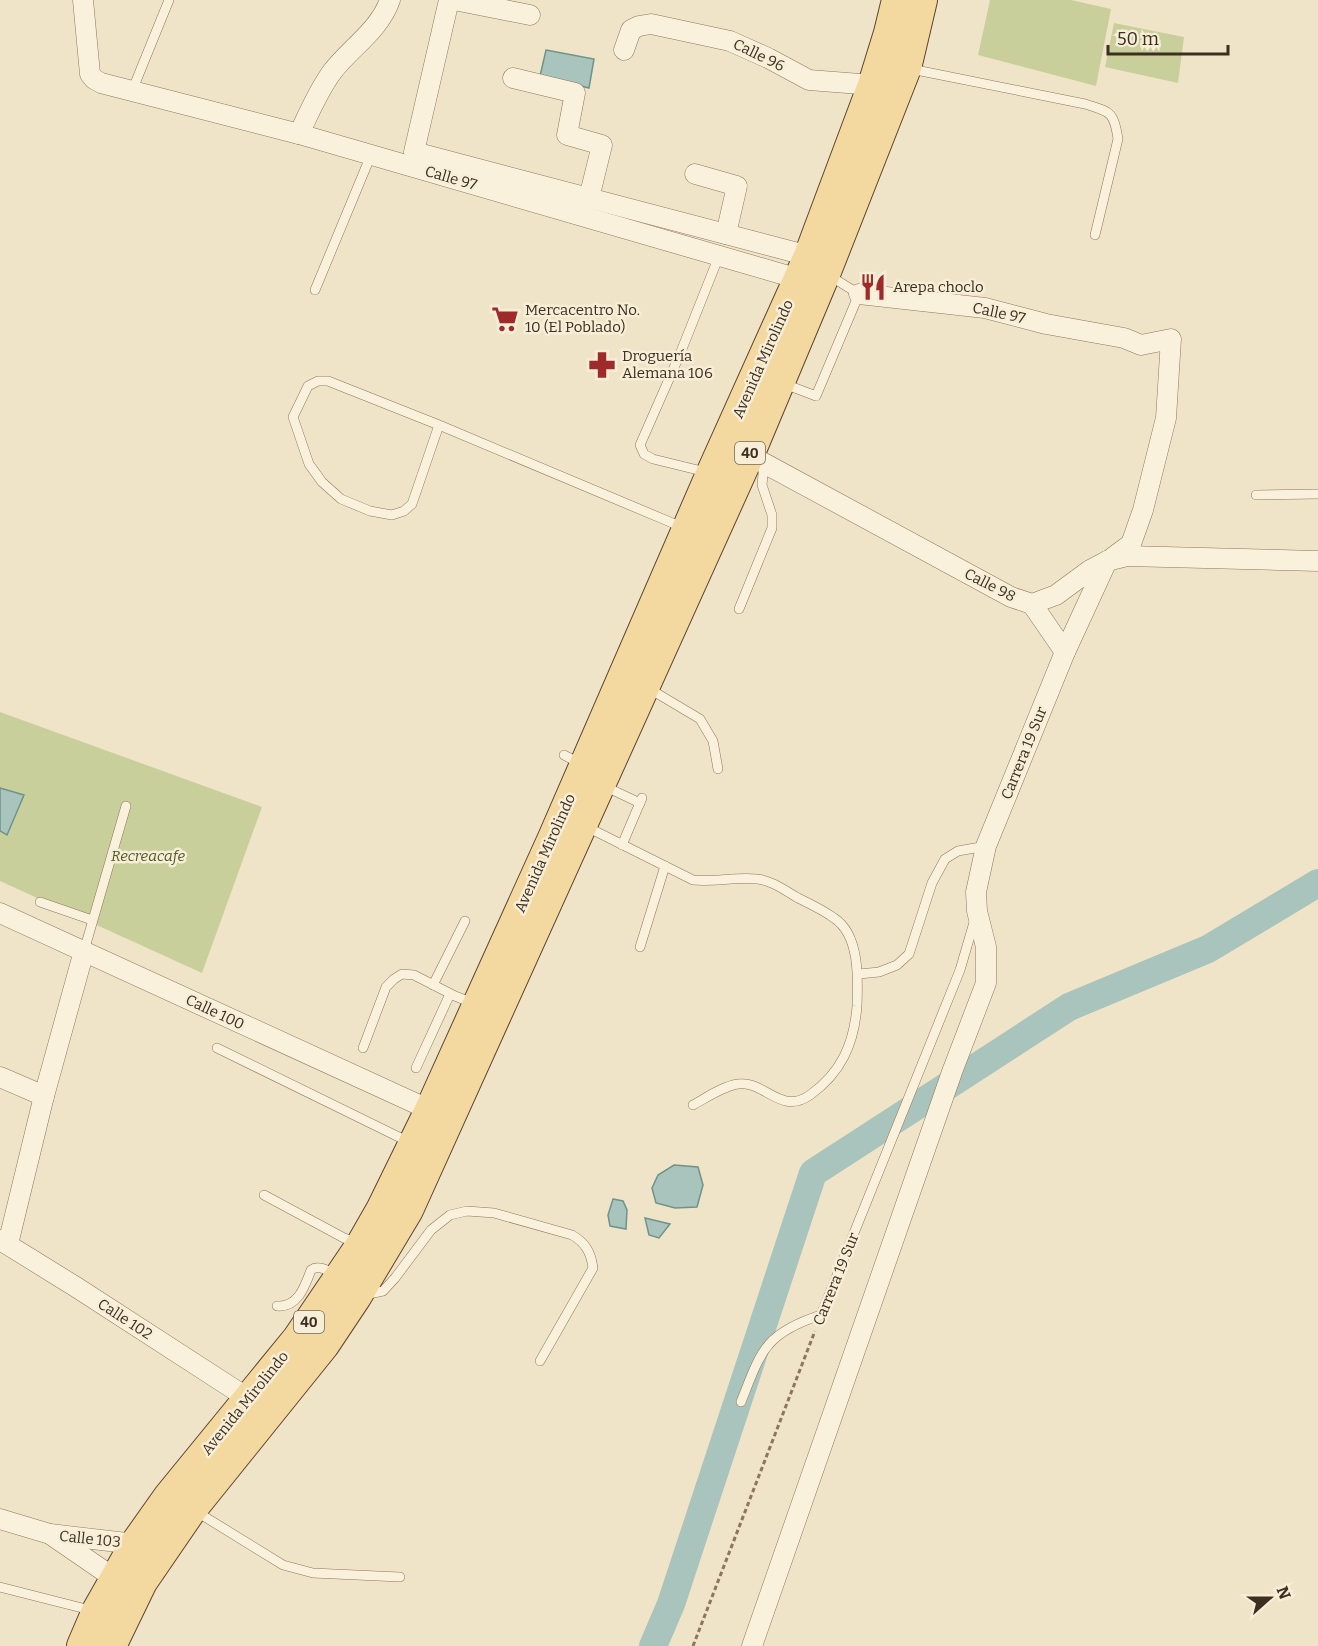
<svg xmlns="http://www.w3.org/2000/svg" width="1318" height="1646" font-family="Bitter,serif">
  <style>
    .green { fill: #c9cf9b }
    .water { fill: #a9c4bc; stroke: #6f938a; stroke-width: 1.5 }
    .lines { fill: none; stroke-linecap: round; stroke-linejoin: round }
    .river { stroke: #a9c4bc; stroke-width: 28 }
    .service-casing { stroke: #8d765c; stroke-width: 10 }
    .minor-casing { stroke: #8d765c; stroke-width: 21 }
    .primary-casing { stroke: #5b4430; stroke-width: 32 }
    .path { stroke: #8d765c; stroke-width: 3; stroke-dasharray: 4.5 3; stroke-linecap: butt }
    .service { stroke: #faf1dc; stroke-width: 9 }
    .minor { stroke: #faf1dc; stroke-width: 20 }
    .primary { stroke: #f3d9a0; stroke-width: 30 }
    .labels { text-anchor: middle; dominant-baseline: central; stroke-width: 5; stroke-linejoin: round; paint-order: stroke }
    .shield { fill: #f7eed8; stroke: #756857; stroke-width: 1.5 }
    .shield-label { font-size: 14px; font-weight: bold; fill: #3d2e20 }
    .street-label { font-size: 15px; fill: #3d2e20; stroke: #f7eed8 }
    .poi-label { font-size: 15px; fill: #3d2e20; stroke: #f7eed8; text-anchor: start }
    .park-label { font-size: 15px; font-style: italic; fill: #4d5a26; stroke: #f7eed8 }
  </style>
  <rect width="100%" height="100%" fill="#f0e4c8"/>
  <g class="green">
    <polygon points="990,0 1071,0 1111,9 1096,86 978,55"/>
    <polygon points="1114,23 1184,37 1178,83 1105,67"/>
    <polygon points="0,712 262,807 202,973 0,881"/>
  </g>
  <g class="water">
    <polygon points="546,50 594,59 589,88 540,76"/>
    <polygon points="0,788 24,795 7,835 0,831"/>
    <polygon points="674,1165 698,1167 703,1185 697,1207 675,1208 656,1203 652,1188 658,1175"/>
    <polygon points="613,1199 623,1201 627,1210 626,1229 610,1226 608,1215"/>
    <polygon points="645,1218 670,1224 659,1238 649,1235"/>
  </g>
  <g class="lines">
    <polyline class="river" points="653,1646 671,1604 813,1173 1069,1007 1208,949 1318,883"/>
    <defs>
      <g id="service">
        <path d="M911 69 1085 104C1110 112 1114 111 1118 139L1095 235"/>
        <polyline points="132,91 169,0"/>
        <polyline points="315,290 371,155"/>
        <polyline points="782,383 816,396 859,294 830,276"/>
        <polyline points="439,425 412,504 404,511 392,515 370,511 341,499 322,482 309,464 293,417 308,386 318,381 328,381 439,425 682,527"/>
        <polyline points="706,472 653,459 644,454 640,445 680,354 719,256"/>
        <polyline points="1256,495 1318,494"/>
        <polyline points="739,609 772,528 772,515 762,485 764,464"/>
        <polyline points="648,688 700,719 713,741 718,769"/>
        <polyline points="564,755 581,764"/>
        <polyline points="604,786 640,803"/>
        <path d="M587 827 693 880C714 882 736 877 757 879 771 880 786 891 798 898 810 904 823 910 834 918 860 935 858 979 857 1006 854 1044 841 1073 810 1095 781 1116 764 1080 738 1084 723 1086 706 1098 693 1105"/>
        <polyline points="622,845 642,798"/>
        <polyline points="40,902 92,920"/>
        <polyline points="640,947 665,866"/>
        <polyline points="84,951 126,806"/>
        <polyline points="859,974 879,972 897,965 909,954 932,883 945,859 958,851 986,846"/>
        <polyline points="433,985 465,921"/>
        <polyline points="217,1048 409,1142"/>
        <polyline points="363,1048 386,987 394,979 402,974 414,975 455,996 475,1004"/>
        <polyline points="416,1068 450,994"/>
        <polyline points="264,1195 344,1238 357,1243"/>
        <path d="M364 1295 383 1291 395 1278 431 1230 450 1215 467 1211 494 1213 572 1235C586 1243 591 1253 593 1268L540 1361"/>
        <path d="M277 1306C298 1308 305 1286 311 1270 319 1264 328 1271 336 1275"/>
        <path d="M741 1402C761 1351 765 1333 821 1315L960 970 975 919"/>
        <polyline points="197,1512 283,1565 313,1573 400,1577"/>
        <polyline points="0,1587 94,1611"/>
      </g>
      <g id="minor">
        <polyline points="83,0 90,74 94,79 101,83 299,134 799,279"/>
        <polyline points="449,0 414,152 809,256"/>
        <polyline points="454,0 530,15"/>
        <polyline points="624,50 631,30 639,26 651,24 730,41 768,58 809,80 873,85"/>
        <polyline points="513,78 575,93 567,135 602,145 589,198"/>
        <path d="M299 134C309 113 318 91 332 72 351 47 379 31 390 0"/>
        <polyline points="695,174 737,186 726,234"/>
        <polyline points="859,294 985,308 1046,324 1124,338 1141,345 1171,339 1166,418 1143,510 1131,544 1112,558"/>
        <polyline points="749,455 1011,597 1032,604 1056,595 1090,570 1107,561 1127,556 1318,561"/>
        <polyline points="1065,652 1107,561"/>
        <polyline points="0,913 430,1110"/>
        <polyline points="0,1077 44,1096"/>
        <polyline points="0,1240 76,1287 249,1399"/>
        <polyline points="8,1244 44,1096 84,951"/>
        <polyline points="0,1519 50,1534 135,1544"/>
        <polyline points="50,1534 114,1578"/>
        <polyline points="752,1646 952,1072 986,983 986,947 977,911 976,892 986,846 1065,652 1032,604"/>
      </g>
      <g id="primary">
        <polyline points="82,1646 97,1611 135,1544 169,1496 298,1338 361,1245 381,1210 430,1110 553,838 711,474 809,256 873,85 889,33 897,0"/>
        <polyline points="111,1646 142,1582 192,1509 324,1345 356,1297 408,1210 749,455 825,274 906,68 922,0"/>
      </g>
    </defs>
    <use href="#service" class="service-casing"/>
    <use href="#minor" class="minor-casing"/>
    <use href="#primary" class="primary-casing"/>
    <polyline class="path" points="693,1646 815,1331"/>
    <use href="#service" class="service"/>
    <use href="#minor" class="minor"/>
    <use href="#primary" class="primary"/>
  </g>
  <defs>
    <symbol id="restaurant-bare" viewBox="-9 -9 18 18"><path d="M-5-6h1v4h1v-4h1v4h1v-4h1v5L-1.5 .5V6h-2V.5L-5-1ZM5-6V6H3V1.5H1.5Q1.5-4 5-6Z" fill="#9e2a2b" stroke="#f7eed8" stroke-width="2.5" paint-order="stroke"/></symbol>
    <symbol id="supermarket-bare" viewBox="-9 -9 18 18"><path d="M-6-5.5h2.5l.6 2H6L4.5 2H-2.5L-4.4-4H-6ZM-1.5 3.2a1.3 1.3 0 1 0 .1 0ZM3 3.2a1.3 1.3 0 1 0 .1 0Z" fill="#9e2a2b" stroke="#f7eed8" stroke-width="2.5" paint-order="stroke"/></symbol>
    <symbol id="pharmacy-bare" viewBox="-9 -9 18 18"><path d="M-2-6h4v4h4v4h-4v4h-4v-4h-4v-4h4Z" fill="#9e2a2b" stroke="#f7eed8" stroke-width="2.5" paint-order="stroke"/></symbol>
  </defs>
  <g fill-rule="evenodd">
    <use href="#restaurant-bare" x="854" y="268" width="38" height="38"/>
    <use href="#supermarket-bare" x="486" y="300" width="38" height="38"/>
    <use href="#pharmacy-bare" x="583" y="346" width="38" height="38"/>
  </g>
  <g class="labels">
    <g class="shield">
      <rect x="735" y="442" width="30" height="22" rx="4.5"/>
      <rect x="294" y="1311" width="30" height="22" rx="4.5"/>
    </g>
    <g class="shield-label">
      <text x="750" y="453">40</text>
      <text x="309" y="1322">40</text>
    </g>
    <g class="street-label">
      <text transform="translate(759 55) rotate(26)">Calle 96</text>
      <text transform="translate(451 178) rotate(16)">Calle 97</text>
      <text transform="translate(999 313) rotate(12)">Calle 97</text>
      <text transform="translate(763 359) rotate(-66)">Avenida Mirolindo</text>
      <text transform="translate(990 585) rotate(27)">Calle 98</text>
      <text transform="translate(1024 753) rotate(-68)">Carrera 19 Sur</text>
      <text transform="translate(545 853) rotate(-66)">Avenida Mirolindo</text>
      <text transform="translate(215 1012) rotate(25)">Calle 100</text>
      <text transform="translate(836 1279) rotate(-68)">Carrera 19 Sur</text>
      <text transform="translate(125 1319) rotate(33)">Calle 102</text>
      <text transform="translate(245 1403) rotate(-51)">Avenida Mirolindo</text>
      <text transform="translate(90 1539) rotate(6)">Calle 103</text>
    </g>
    <g class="poi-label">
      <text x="893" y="287">Arepa choclo</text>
      <text x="525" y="310">Mercacentro No.<tspan x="525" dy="17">10 (El Poblado)</tspan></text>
      <text x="622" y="356">Droguería<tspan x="622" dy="17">Alemana 106</tspan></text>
    </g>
    <g class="park-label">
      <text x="148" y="856">Recreacafe</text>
    </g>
  </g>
  <g transform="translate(1270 1598) rotate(69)" stroke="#f7eed8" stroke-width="4.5" paint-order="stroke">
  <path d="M0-4.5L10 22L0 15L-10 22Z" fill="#3d2e20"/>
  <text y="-9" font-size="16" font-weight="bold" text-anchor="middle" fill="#3d2e20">N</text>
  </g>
  <path d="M1108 45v9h120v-9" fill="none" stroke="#3d2e20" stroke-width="3"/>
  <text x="1117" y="45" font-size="18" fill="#3d2e20" stroke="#f7eed8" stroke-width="4.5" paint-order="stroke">50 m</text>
</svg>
